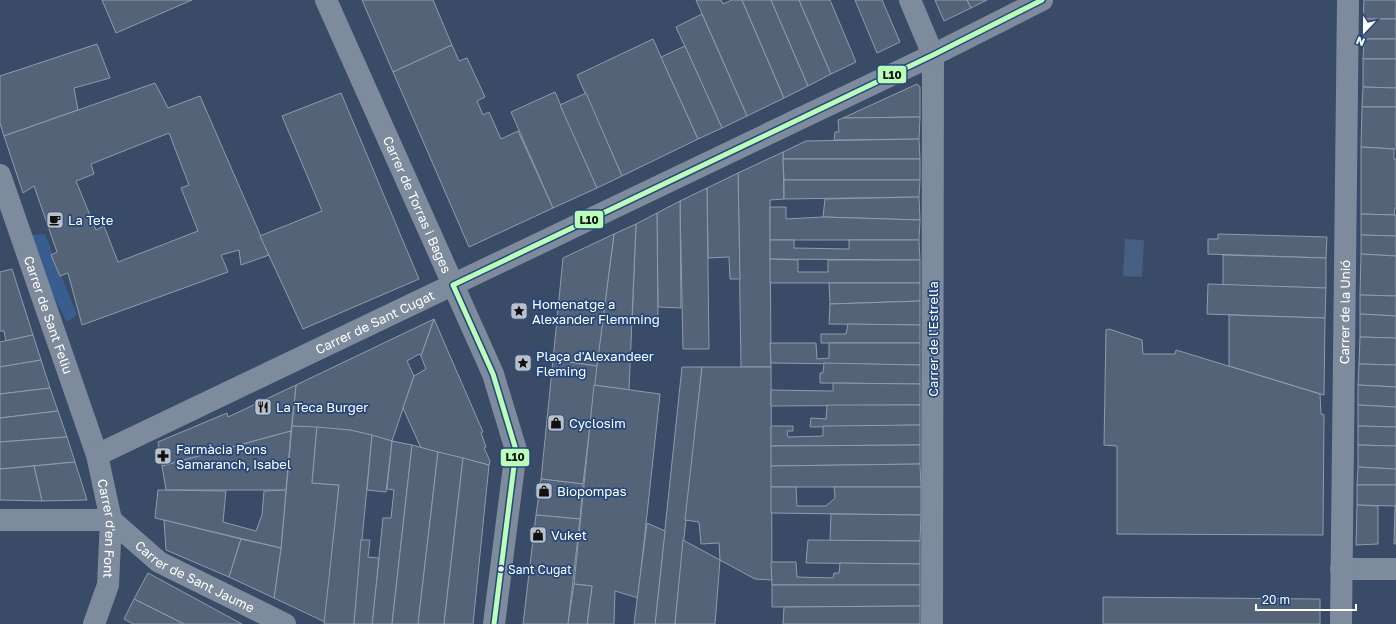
<svg xmlns="http://www.w3.org/2000/svg" width="1396" height="624" font-family="'Golos Text',sans-serif">
  <style>
    .green { fill: #3a5d90 }
    .water { fill: #475f83 }
    .building { fill: #546378; stroke: #909cac; fill-rule: evenodd }
    .lines { fill: none; stroke-linecap: round; stroke-linejoin: round }
    .minor { stroke: #7d8b9d; stroke-width: 22 }
    .bus-1-casing { stroke: #264779; stroke-width: 8 }
    .bus-1 { stroke: #b9feb9; stroke-width: 5 }
    .bus-dot { fill: #fff; stroke: #264779; stroke-width: 1.5 }
    .labels { text-anchor: middle; dominant-baseline: central; stroke-width: 3.5; stroke-linejoin: round; paint-order: stroke }
    .bus-label { font-size: 12px; fill: #fff; stroke: #264779; text-anchor: start }
    .street-label { font-size: 13px; fill: #fff; stroke: #264779 }
    .poi-label { font-size: 13px; fill: #fff; stroke: #264779; text-anchor: start }
    .line-badge { stroke: #264779; stroke-width: 1.5 }
    .pale-badge-label { font-size: 11px; text-anchor: middle; font-weight: bold; fill: #111 }
  </style>
  <rect width="100%" height="100%" fill="#394b66"/>
  <polygon class="green" points="45,234 77,315 67,322 47,284 29,235"/>
  <polygon class="water" points="1125,239 1144,240 1142,277 1123,276"/>
  <g class="building">
    <polygon points="102,0 192,0 116,33"/>
    <polygon points="362,0 433,0 452,45 393,72"/>
    <polygon points="696,0 721,0 723,4 732,0 742,0 784,98 747,116"/>
    <polygon points="742,0 771,0 808,86 784,98"/>
    <polygon points="771,0 799,0 831,74 808,86"/>
    <polygon points="799,0 830,0 856,62 831,74"/>
    <polygon points="855,0 882,0 900,42 877,53"/>
    <polygon points="935,0 967,0 971,8 944,21"/>
    <polygon points="967,0 987,0 971,8"/>
    <polygon points="1364,0 1396,0 1396,19 1363,19"/>
    <polygon points="702,14 747,116 722,128 676,27"/>
    <polygon points="1363,19 1396,19 1396,39 1364,39"/>
    <polygon points="653,39 698,139 622,176 577,75"/>
    <polygon points="1364,39 1396,39 1396,59 1363,59"/>
    <polygon points="97,44 110,78 74,88 78,110 4,136 0,123 0,76"/>
    <polygon points="452,45 459,61 467,58 485,97 477,101 483,115 489,112 501,139 518,131 553,208 469,247 393,72"/>
    <polygon points="685,46 722,128 698,139 661,57"/>
    <polygon points="1363,59 1396,59 1396,88 1363,87"/>
    <path d="M155 83 168 108 200 96 269 255 241 265 239 250 221 255 228 272 82 325 68 273 60 276 51 255 57 252 34 186 23 193 4 136ZM169 133 189 185 181 188 198 231 118 262 104 226 96 230 76 181 94 174 91 164Z"/>
    <polygon points="917,84 920,87 920,117 843,118"/>
    <polygon points="1363,87 1396,88 1396,107 1362,107"/>
    <polygon points="555,92 597,188 553,208 511,112"/>
    <polygon points="341,93 419,279 303,329 260,236 322,211 282,116"/>
    <polygon points="586,93 622,176 597,188 560,105"/>
    <polygon points="1362,107 1396,107 1396,149 1361,147"/>
    <polygon points="920,117 919,139 834,140 835,132 839,132 838,120 843,118"/>
    <polygon points="919,139 920,159 783,159 783,152 806,141"/>
    <polygon points="1361,147 1394,149 1394,159 1396,159 1396,208 1395,208 1394,215 1361,214"/>
    <polygon points="783,152 784,199 770,200 771,367 741,367 738,173"/>
    <polygon points="783,159 920,159 920,180 784,180"/>
    <polygon points="738,173 740,279 730,279 729,257 708,258 707,188"/>
    <polygon points="784,180 920,180 919,197 784,199"/>
    <polygon points="707,188 709,349 683,349 680,201"/>
    <polygon points="919,197 920,220 823,217 825,199"/>
    <polygon points="680,201 681,308 658,307 657,213"/>
    <polygon points="770,207 786,207 786,219 823,217 920,220 919,240 770,240"/>
    <polygon points="657,213 658,323 632,323 636,224"/>
    <polygon points="1361,214 1396,215 1396,236 1361,235"/>
    <polygon points="636,224 629,390 594,385 614,234"/>
    <polygon points="614,234 597,366 553,360 563,258"/>
    <polygon points="1218,234 1327,237 1326,258 1208,254 1208,239 1218,239"/>
    <polygon points="1361,235 1396,236 1396,256 1361,254"/>
    <polygon points="770,240 794,240 794,248 849,249 849,240 919,240 920,260 770,259"/>
    <polygon points="1361,254 1396,256 1396,296 1360,295"/>
    <polygon points="1223,255 1326,258 1326,288 1223,285"/>
    <polygon points="770,259 798,260 798,272 828,272 828,260 920,260 920,283 770,283"/>
    <polygon points="12,269 33,335 6,341 4,331 0,331 0,272"/>
    <polygon points="829,283 920,283 920,301 830,304"/>
    <polygon points="1208,284 1326,288 1325,318 1207,314"/>
    <polygon points="1360,295 1396,296 1396,316 1360,314"/>
    <polygon points="920,301 920,325 829,324 830,304"/>
    <polygon points="1360,314 1396,316 1396,338 1360,337"/>
    <polygon points="1229,315 1325,318 1324,395 1229,366"/>
    <polygon points="434,319 421,356 419,354 407,361 414,376 392,441 350,430 292,426 296,385"/>
    <polygon points="434,319 483,432 481,433 486,447 484,448 490,461 489,465 421,448 403,408 414,376 426,369 421,356"/>
    <polygon points="848,324 920,325 920,343 821,343 821,334 846,334"/>
    <polygon points="1109,329 1142,340 1143,354 1175,354 1176,350 1320,394 1321,414 1324,415 1323,535 1117,534 1117,446 1104,445 1106,330"/>
    <polygon points="33,335 41,360 0,367 0,342"/>
    <polygon points="1360,337 1396,338 1396,365 1359,364"/>
    <polygon points="770,343 816,343 817,359 829,358 829,343 920,343 920,365 771,363"/>
    <polygon points="41,360 50,388 0,394 0,367"/>
    <polygon points="553,360 597,366 583,484 541,479"/>
    <polygon points="824,363 920,365 920,384 820,383 820,373 823,373"/>
    <polygon points="1359,364 1396,365 1396,387 1358,385"/>
    <polygon points="682,367 702,367 675,624 655,624"/>
    <polygon points="702,367 771,367 772,580 755,579 720,560 719,543 701,544 699,522 685,520"/>
    <polygon points="833,383 920,384 920,405 771,406 771,390 833,391"/>
    <polygon points="296,385 291,431 162,466 158,442 227,413 228,417"/>
    <polygon points="594,385 660,394 638,598 615,591 614,624 587,624 592,586 574,584"/>
    <polygon points="1358,385 1396,387 1396,407 1358,405"/>
    <polygon points="50,388 58,411 0,418 0,394"/>
    <polygon points="827,405 920,405 920,425 810,427 811,418 826,419"/>
    <polygon points="1358,405 1396,407 1396,427 1358,426"/>
    <polygon points="58,411 67,437 0,442 0,418"/>
    <polygon points="920,425 920,445 771,446 771,426 793,426 793,431 787,431 788,437 823,436 823,426"/>
    <polygon points="292,426 317,427 312,483 339,485 325,622 274,598 281,548"/>
    <polygon points="1358,426 1396,427 1396,446 1358,445"/>
    <polygon points="317,427 350,430 372,435 354,624 324,624 339,485 312,483"/>
    <polygon points="291,431 286,490 166,490 162,466"/>
    <polygon points="372,435 392,441 386,492 367,490"/>
    <polygon points="67,437 75,462 0,469 0,442"/>
    <polygon points="392,441 412,445 392,624 372,624 383,518 391,518 394,490 387,489"/>
    <polygon points="412,445 438,452 418,624 392,624"/>
    <polygon points="920,445 920,464 771,466 771,446"/>
    <polygon points="1358,445 1396,446 1396,469 1358,467"/>
    <polygon points="438,452 463,458 444,624 418,624"/>
    <polygon points="463,458 489,465 473,624 444,624"/>
    <polygon points="75,462 87,500 42,501 34,466"/>
    <polygon points="920,464 921,487 771,487 771,466"/>
    <polygon points="34,466 42,501 0,500 0,469"/>
    <polygon points="1358,467 1396,469 1396,485 1357,485"/>
    <polygon points="541,479 583,484 580,519 536,515"/>
    <polygon points="1357,485 1396,485 1396,506 1357,505"/>
    <polygon points="771,487 796,487 797,506 826,506 835,498 834,487 921,487 921,515 771,513"/>
    <polygon points="158,490 226,491 223,522 256,531 262,515 264,491 286,490 281,548 155,518"/>
    <polygon points="1357,505 1378,506 1378,544 1356,545"/>
    <polygon points="1395,506 1396,506 1396,544 1394,544"/>
    <polygon points="831,514 921,515 920,541 830,541"/>
    <polygon points="536,515 580,519 568,624 523,624"/>
    <polygon points="164,520 241,539 229,577 166,550"/>
    <polygon points="647,523 665,531 655,624 634,624"/>
    <polygon points="241,539 281,548 274,598 229,577"/>
    <polygon points="361,540 370,540 368,557 379,558 372,624 354,624"/>
    <polygon points="683,540 720,560 715,624 675,624"/>
    <polygon points="808,540 920,541 920,564 806,563"/>
    <polygon points="771,562 796,562 797,577 833,578 834,573 839,573 840,563 920,564 920,585 772,585"/>
    <polygon points="148,573 242,624 184,624 134,599"/>
    <polygon points="574,584 592,586 587,624 568,624"/>
    <polygon points="772,585 920,585 920,606 772,607"/>
    <polygon points="1103,597 1320,599 1320,624 1103,624"/>
    <polygon points="134,599 184,624 133,624 124,619"/>
    <polygon points="920,606 920,624 783,624 784,607"/>
  </g>
  <g class="lines">
    <g class="minor">
      <path id="s1" d="M326 0 493 374 516 450 494 624"/>
      <polyline points="910,0 933,55 932,624"/>
      <path id="s2" d="M0 175 97 455 111 520 108 585 94 624"/>
      <path id="s3" d="M97 455 933 55 1042 0"/>
      <path id="s4" d="M0 520H111L159 562 285 624"/>
      <polyline points="1341,569 1396,569"/>
      <path id="s5" d="M1341 624 1348 0"/>
    </g>
    <defs>
      <polyline id="bus-1" points="494,624 516,450 493,374 453,285 933,55 1042,0"/>
    </defs>
    <use href="#bus-1" class="bus-1-casing"/>
    <use href="#bus-1" class="bus-1"/>
  </g>
  <defs>
    <symbol id="cafe-square" viewBox="-11 -11 22 22"><rect x="-9" y="-9" width="18" height="18" rx="4" fill="#bac0c9" stroke="#264779"/><path d="M-5.5-4.5H6V0H3Q3 3.5 0 3.5H-2.5Q-5.5 3.5-5.5 0ZM3-3.2v2h1.7v-2ZM-6 4.5H4V6H-6Z" fill="#111"/></symbol>
    <symbol id="sight-square" viewBox="-11 -11 22 22"><rect x="-9" y="-9" width="18" height="18" rx="4" fill="#bac0c9" stroke="#264779"/><path d="M0-6L1.8-2.2L6-1.7L2.9 1.2L3.7 5.4L0 3.3L-3.7 5.4L-2.9 1.2L-6-1.7L-1.8-2.2Z" fill="#111"/></symbol>
    <symbol id="restaurant-square" viewBox="-11 -11 22 22"><rect x="-9" y="-9" width="18" height="18" rx="4" fill="#bac0c9" stroke="#264779"/><path d="M-5-6h1v4h1v-4h1v4h1v-4h1v5L-1.5 .5V6h-2V.5L-5-1ZM5-6V6H3V1.5H1.5Q1.5-4 5-6Z" fill="#111"/></symbol>
    <symbol id="shop-square" viewBox="-11 -11 22 22"><rect x="-9" y="-9" width="18" height="18" rx="4" fill="#bac0c9" stroke="#264779"/><path d="M-5-2.5h2.3a2.7 3.5 0 0 1 5.4 0H5L5.5 6h-11ZM-1.5-2.5h3a1.5 2.3 0 0 0-3 0Z" fill="#111"/></symbol>
    <symbol id="pharmacy-square" viewBox="-11 -11 22 22"><rect x="-9" y="-9" width="18" height="18" rx="4" fill="#bac0c9" stroke="#264779"/><path d="M-2-6h4v4h4v4h-4v4h-4v-4h-4v-4h4Z" fill="#111"/></symbol>
  </defs>
  <g fill-rule="evenodd">
    <use href="#cafe-square" x="45" y="210" width="20" height="20"/>
    <use href="#sight-square" x="509" y="301" width="20" height="20"/>
    <use href="#sight-square" x="513" y="353" width="20" height="20"/>
    <use href="#restaurant-square" x="253" y="397" width="20" height="20"/>
    <use href="#shop-square" x="546" y="413" width="20" height="20"/>
    <use href="#pharmacy-square" x="153" y="446" width="20" height="20"/>
    <use href="#shop-square" x="534" y="481" width="20" height="20"/>
    <use href="#shop-square" x="528" y="525" width="20" height="20"/>
  </g>
  <circle class="bus-dot" cx="501" cy="569" r="3.5"/>
  <g class="labels">
    <g class="bus-label">
      <text x="508" y="569">Sant Cugat</text>
    </g>
    <g class="street-label">
      <text stroke="none"><textPath href="#s1" startOffset="224">Carrer de Torras i Bages</textPath></text>
      <text stroke="none"><textPath href="#s5" startOffset="312">Carrer de la Unió</textPath></text>
      <text stroke="none"><textPath href="#s2" startOffset="148">Carrer de Sant Feliu</textPath></text>
      <text stroke="none"><textPath href="#s3" startOffset="308">Carrer de Sant Cugat</textPath></text>
      <text transform="translate(933 339) rotate(-90)">Carrer de l'Estrella</text>
      <text stroke="none"><textPath href="#s2" startOffset="371">Carrer d'en Font</textPath></text>
      <text stroke="none"><textPath href="#s4" startOffset="213">Carrer de Sant Jaume</textPath></text>
    </g>
    <g class="poi-label">
      <text x="68" y="220">La Tete</text>
      <text x="532" y="304">Homenatge a<tspan x="532" dy="15">Alexander Flemming</tspan></text>
      <text x="536" y="356">Plaça d'Alexandeer<tspan x="536" dy="15">Fleming</tspan></text>
      <text x="276" y="407">La Teca Burger</text>
      <text x="569" y="423">Cyclosim</text>
      <text x="176" y="449">Farmàcia Pons<tspan x="176" dy="15">Samaranch, Isabel</tspan></text>
      <text x="557" y="491">Biopompas</text>
      <text x="551" y="535">Vuket</text>
    </g>
  </g>
  <g class="line-badge">
    <rect x="877" y="65" width="30" height="19" rx="4" fill="#b9feb9"/>
    <rect x="574" y="210" width="30" height="19" rx="4" fill="#b9feb9"/>
    <rect x="500" y="448" width="30" height="19" rx="4" fill="#b9feb9"/>
  </g>
  <g class="pale-badge-label">
    <text x="892" y="79">L10</text>
    <text x="589" y="224">L10</text>
    <text x="515" y="461">L10</text>
  </g>
  <g transform="translate(1364 32) rotate(202)" stroke="#264779" stroke-width="3" paint-order="stroke">
  <path d="M0-3L7 15L0 10L-7 15Z" fill="#ffffff"/>
  <text y="-6" font-size="11" font-weight="bold" text-anchor="middle" fill="#ffffff">N</text>
  </g>
  <path d="M1256 604v6h100v-6" fill="none" stroke="#ffffff" stroke-width="2"/>
  <text x="1262" y="604" font-size="12" fill="#ffffff" stroke="#264779" stroke-width="3" paint-order="stroke">20 m</text>
</svg>
